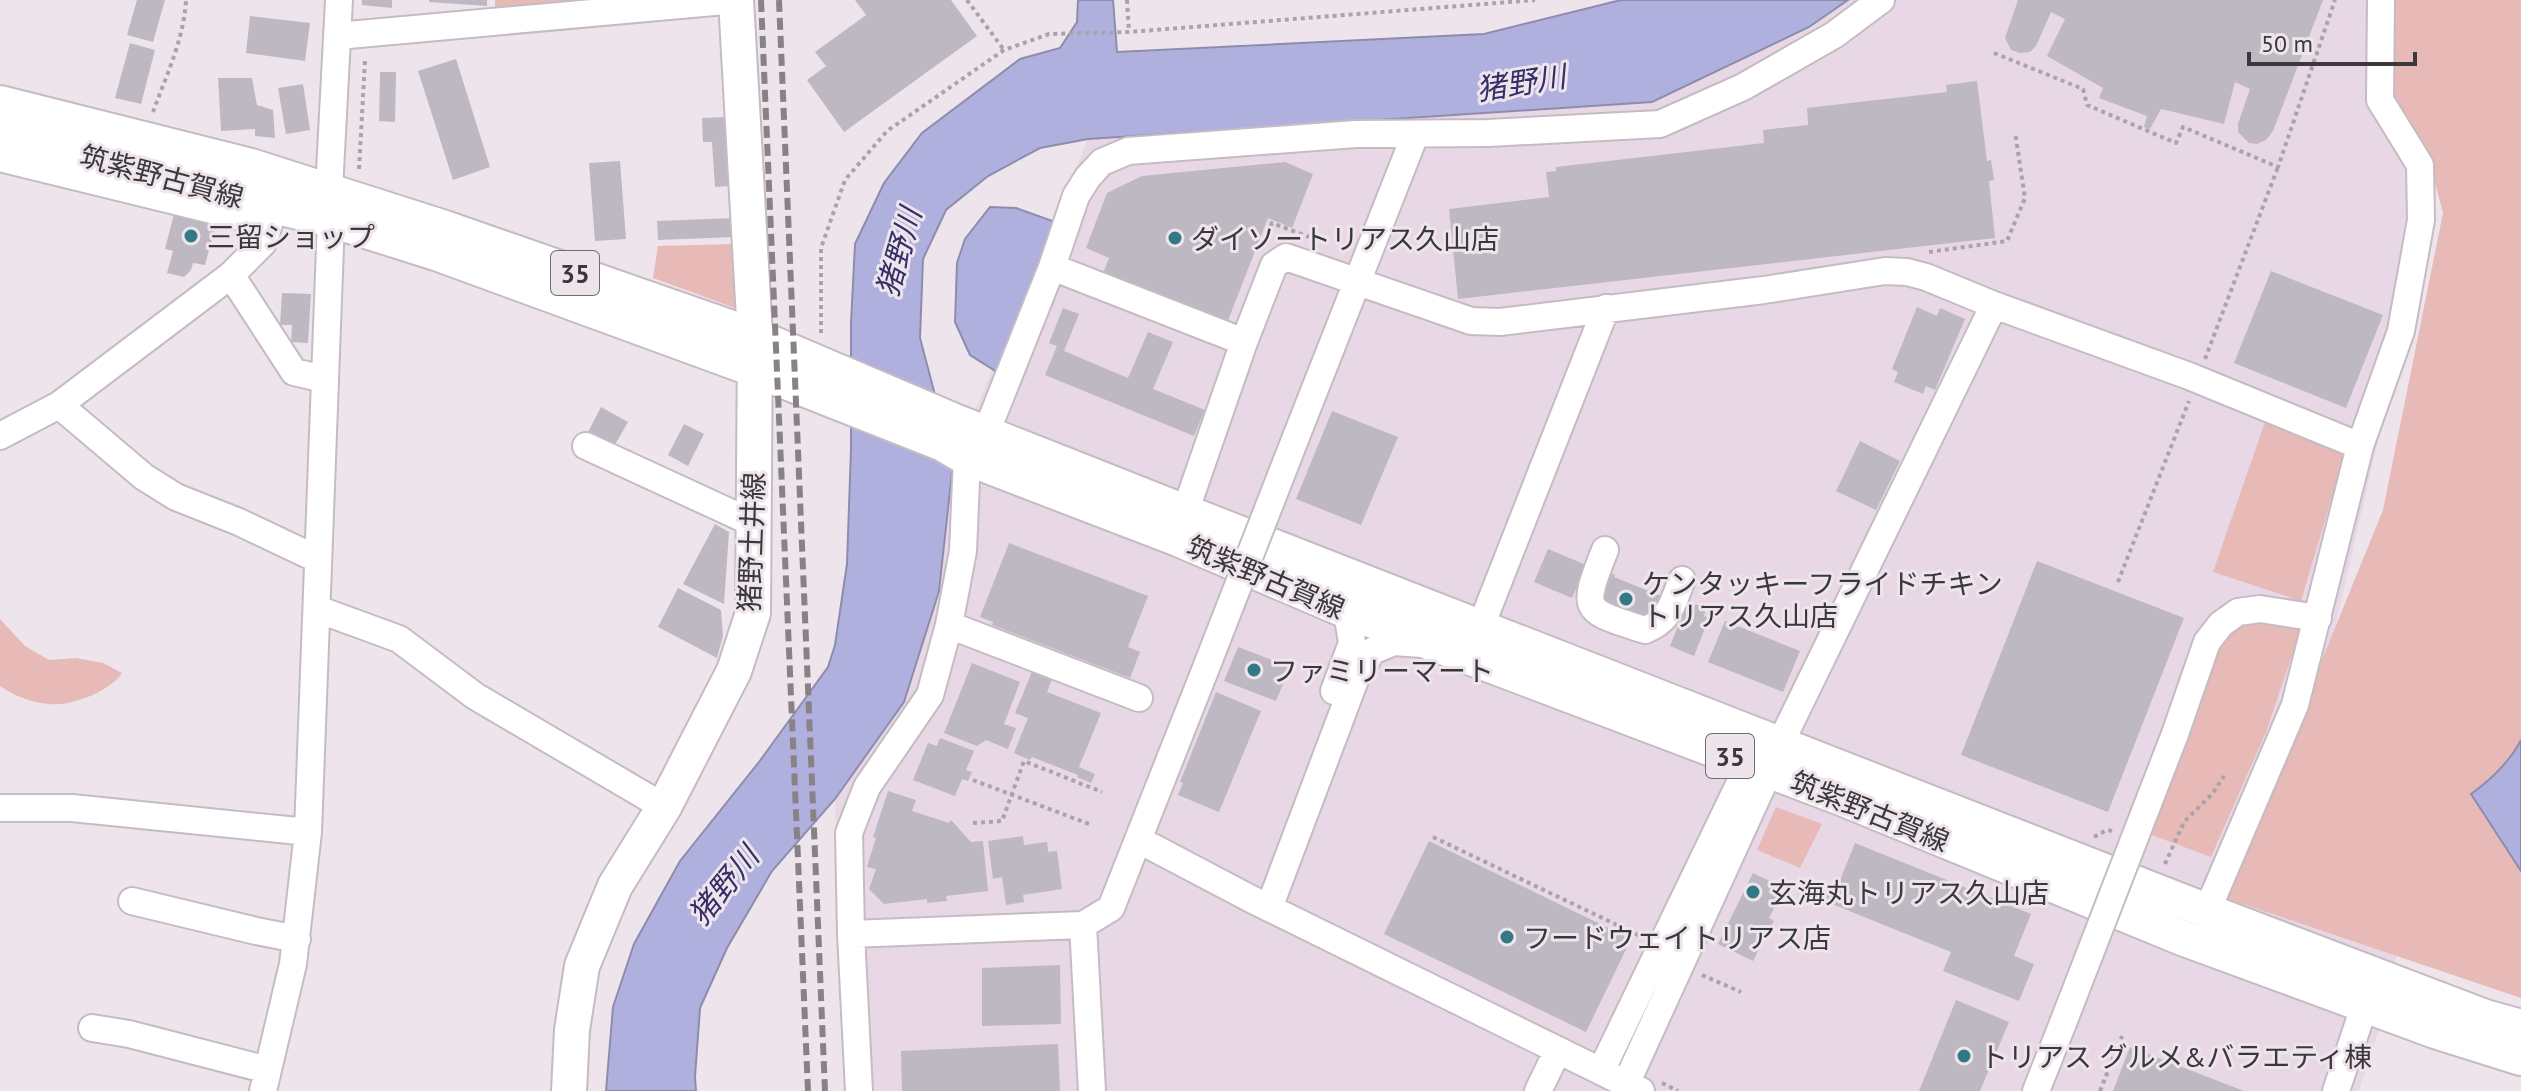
<svg xmlns="http://www.w3.org/2000/svg" width="2521" height="1091" font-family="'PT Sans','Noto Sans JP',sans-serif">
<style>
.built{fill:#e8d8e5}
.green{fill:#e7b9b7}
.water{fill:#b0b0de;stroke:#8d8cad;stroke-width:2}
.building{fill:#bdb8c1}
.lines{fill:none;stroke-linecap:round;stroke-linejoin:round}
.minor-casing{stroke:#c5bcc3;stroke-width:30}
.major-casing{stroke:#c5bcc3;stroke-width:38}
.path{stroke:#aaa3a9;stroke-width:4;stroke-dasharray:4 4;stroke-linecap:butt}
.minor{stroke:#fff;stroke-width:26}
.major{stroke:#fff;stroke-width:34}
.rail{stroke:#888287;stroke-width:6;stroke-dasharray:12 6;stroke-linecap:butt}
.minor-bridge-casing{stroke:#c5bcc3;stroke-width:30;stroke-linecap:butt}
.minor-bridge{stroke:#fff;stroke-width:26}
.poi-dot{fill:#327885;stroke:#eee5ec;stroke-width:3}
.labels{text-anchor:middle;dominant-baseline:central;stroke-width:6;stroke-linejoin:round;paint-order:stroke}
.shield{fill:#eee5ec;stroke:#716c70;stroke-width:2}
.shield-label{font-size:26px;font-weight:bold;fill:#3b383b}
.street-label{font-size:28px;fill:#3b383b;stroke:#eee5ec}
.poi-label{font-size:28px;fill:#3b383b;stroke:#eee5ec;text-anchor:start}
.water-label{font-size:30px;font-style:italic;fill:#342f67;stroke:#eee5ec}
</style>
<rect width="100%" height="100%" fill="#eee5ec"/>
<path class="built" d="M1848,0h543l-2,92 36,53 8,77 -53,211 -66,286 83,236 -17,71 -21,65h-1513l-11,-291 69,-98 35,-111 14,-128 135,-324 563,-37 158,-75z"/>
<path class="green" d="M495,0h85l-85,9z
M2391,0h130v998l-296,-100 158,-388 60,-297 -18,-68 -36,-53z
M734,244l6,39 -5,25 -82,-30 5,-32z
M2265,422l81,28 -45,151 -88,-29z
M0,619l25,27 24,14 27,-2 27,5 19,10c-11,18 -52,34 -74,31 -15,-1 -36,-9 -48,-18z
M2255,620l46,9 -35,103 -55,125 -62,-23 69,-187 19,-23z
M1776,807l46,17 -22,44 -43,-18z"/>
<path class="water" d="M1078,0h35l4,52 367,-18 137,-34h227l-39,27 -157,75 -564,37 -48,9 -52,28 -42,34 -23,49 -3,79 33,125 -14,128 -35,111 -69,97 -63,72 -45,77 -27,60 -5,69 1,14h-90l7,-84 21,-63 46,-83 79,-99 69,-95 7,-22 12,-81 4,-115v-126l4,-79 29,-61 38,-50 98,-74 40,-11 17,-26z
M990,207l26,1 42,15 -61,149 -27,-17 -15,-33 2,-59 8,-24z
M2521,740v131l-50,-77c21,-15 38,-31 50,-54z"/>
<path class="building" d="M137,0h28l-12,42 -26,-7z
M362,0h30v8l-30,-3z
M429,0h58v6l-58,-4z
M855,0h96l26,36 -133,96 -37,-52 19,-14 -11,-14 51,-37z
M2018,0h305l-50,131 -7,9 -9,4 -8,-1 -11,-11v-8l12,-35 -15,-7 -11,42 -63,-15 -11,20 -6,-2 3,-11 -48,-18 4,-10 -56,-32 18,-37 -14,-7 -15,34 -6,6 -10,1 -9,-3 -6,-12z
M250,16l60,7 -5,38 -59,-8z
M130,43l25,7 -14,54 -26,-6z
M456,59l34,108 -37,13 -35,-109z
M380,72h16l-1,50 -16,-1z
M218,78h34l5,27 16,5 2,28 -20,-2v-7l-34,2z
M1977,81l10,80 4,-1 3,20 -5,1 6,57 -537,61 -9,-90 100,-12 -3,-25 10,-1v-4l208,-24 -1,-13 45,-5 -1,-17 140,-16 -1,-7z
M303,84l7,46 -24,4 -8,-46z
M725,117l4,69 -14,1 -3,-45h-9l-1,-24z
M620,161l6,78 -31,2 -6,-78z
M1285,162l28,12 -21,54 -24,-10 -41,105 -125,-47 7,-18 -23,-10 21,-55 35,-17z
M176,206l42,11 -13,48 -12,-2 -2,7 -7,7 -17,-4 6,-22 -8,-2z
M733,218l1,19 -76,3 -1,-19z
M2271,271l112,44 -37,93 -112,-45z
M282,293l29,1 -3,49 -17,-1 1,-17h-12z
M1917,307l20,9 3,-8 25,11 -30,71 -9,-4 -3,8 -29,-12 4,-10 -6,-3z
M1063,308l16,6 -15,37 64,27 20,-46 25,10 -20,47 52,21 -11,26 -149,-61 12,-29 -8,-3z
M601,407l27,15 -16,28 -26,-14z
M1332,411l66,26 -37,88 -65,-26z
M684,424l20,10 -16,32 -20,-11z
M1860,441l40,20 -24,49 -40,-19z
M715,524l14,8 -5,72 -41,-20z
M1009,543l139,53 -20,51 12,5 -10,26 -138,-53 1,-3 -13,-5z
M1548,549l38,16 -14,33 -38,-16z
M2037,561l147,57 -76,194 -147,-57z
M1606,571l9,4 -1,2 47,19 -9,21 -7,5 -45,-18z
M678,588l43,22 2,26 -6,22 -59,-31z
M1687,604l11,1 7,7 -1,4 5,2 -15,38 -24,-10 8,-20 -2,-5 5,-15z
M1725,621l75,30 -17,41 -75,-30z
M1238,647l52,20 -14,34 -52,-20z
M972,663l48,19 -16,42 12,4 -8,21 -22,-9 -9,6 -33,-13z
M1032,672l20,7 -5,13 54,21 -22,54 16,7 -4,9 -14,-6 1,-2 -46,-18 -2,3 -16,-7 14,-35 -13,-5z
M1216,692l45,19 -42,101 -41,-17 5,-12 -3,-1z
M940,738l34,13 -8,19 6,2 -4,9 -6,-2 -7,17 -42,-16 15,-37 9,3z
M888,791l28,9 -4,11 37,12 2,-3 20,22 12,-1 5,50 -42,5 1,5 -20,2v-4l-43,5 -15,-15 7,-20 -9,-2 9,-29 -3,-1z
M1023,836l1,9 23,-3 1,10 9,-1 5,38 -39,6 1,7 -18,3 -4,-28 -9,2 -5,-38z
M1429,841l202,98 -45,93 -202,-98z
M1855,843l176,71 -17,42 20,8 -15,37 -76,-30 8,-19 -129,-52 5,-14 9,4z
M1753,873l31,15 -15,30 5,3 -21,40 -35,-17z
M1060,965l1,59 -79,2v-58z
M1956,1000l53,22 -29,69h-61z
M1058,1044l2,47h-158l-1,-40z
M2130,1047l114,44h-131z"/>
<g class="lines">
<defs>
<path id="minor" d="M337,36l399,-36
M0,158l269,66
M1052,267l192,75
M231,275l63,97 30,7
M59,405l85,72 32,20 63,25 78,37
M986,433l66,-166 24,-71 12,-19 14,-15 26,-11 228,-17 132,-1 172,-9 83,-37 91,-52 47,-35
M0,436l59,-31 172,-130 32,-32 6,-19v-19
M1296,437l119,-302
M586,446l167,77
M1185,512l59,-170 30,-77 12,-8 185,64 29,1 264,-32 121,-19 22,1 19,5 68,28 195,71 171,70
M1605,550c-25,63 -22,60 40,80 26,-10 27,-27 37,-50
M317,609l82,30 76,57 189,111
M949,625l190,73
M1481,626l125,-318
M1334,691l18,-48 -5,-32
M2175,734l32,-92 14,-18 17,-12 22,-3 58,9
M1780,744l214,-439
M0,808h72l236,24
M1139,840l114,60 388,191
M132,901l124,30 41,8
M1269,908l86,-228 17,-29 22,-9 28,2
M2207,911l88,-206 65,-259 41,-115 20,-111 -1,-55 -40,-65 1,-100
M1083,925l9,166
M851,934l232,-9 28,-17 93,-235
M92,1028l37,6 139,36
M1601,1071l148,-307
M1626,1084l143,-313
M263,1091l30,-127 15,-132 23,-612 -2,-30 10,-190
M859,1091l-8,-157 -2,-101 18,-46 63,-92 19,-70 14,-74 4,-93
M1538,1091l20,-41
M2036,1091l27,-68
M2336,1091l29,-87"/>
<path id="major" d="M0,103l251,63 194,62 310,108 197,84 233,92 1022,399 278,106 36,10
M0,131l269,74 62,15 105,33 317,116 190,75 24,14 211,81 169,72 494,187 341,140 253,93 86,27
M569,1091l3,-61 10,-64 33,-80 49,-79 70,-136 19,-58 2,-277 -19,-336"/>
</defs>
<use href="#minor" class="minor-casing"/>
<use href="#major" class="major-casing"/>
<path class="path" d="M967,0l37,50
M1127,0l2,32
M1994,53l89,36 4,16 89,38 7,-16 95,40 57,-167
M153,112c13,-36 31,-73 33,-112
M359,169l6,-108
M1265,241l7,-18 37,14
M1929,252l78,-11 18,-43 -10,-66
M821,333v-85l24,-68 42,-49 117,-81 45,-16 80,-2 406,-32
M2205,359l73,-192
M2118,582l71,-181
M973,780l116,44
M973,823l29,-2 22,-60 78,31
M1433,837l207,99
M2094,837l13,-7 6,1
M2165,864l19,-42 29,-29 11,-17
M1702,975l39,17
M1662,1083l16,8
M2100,1091l22,-55"/>
<use href="#minor" class="minor"/>
<use href="#major" class="major"/>
<path class="rail" d="M761,0l47,1091
M779,0l46,1091"/>
<defs>
<path id="minor-bridge" d="M1204,673l92,-236
M2063,1023l112,-289"/>
</defs>
<use href="#minor-bridge" class="minor-bridge-casing"/>
<use href="#minor-bridge" class="minor-bridge"/>
</g>
<g class="poi-dot">
<circle cx="191" cy="236" r="8"/>
<circle cx="1175" cy="238" r="8"/>
<circle cx="1626" cy="599" r="8"/>
<circle cx="1254" cy="670" r="8"/>
<circle cx="1753" cy="892" r="8"/>
<circle cx="1507" cy="937" r="8"/>
<circle cx="1964" cy="1056" r="8"/>
</g>
<g class="labels">
<g class="shield">
<rect x="551" y="251" width="48" height="44" rx="6"/>
<rect x="1706" y="734" width="48" height="44" rx="6"/>
</g>
<g class="shield-label">
<text x="575" y="273">35</text>
<text x="1730" y="756">35</text>
</g>
<g class="street-label">
<text transform="translate(162 176) rotate(15)">筑紫野古賀線</text>
<text transform="translate(751 542) rotate(-88)">猪野土井線</text>
<text transform="translate(1266 577) rotate(23)">筑紫野古賀線</text>
<text transform="translate(1870 811) rotate(22)">筑紫野古賀線</text>
</g>
<g class="poi-label">
<text x="207" y="236">三留ショップ</text>
<text x="1191" y="238">ダイソートリアス久山店</text>
<text x="1642" y="583">ケンタッキーフライドチキン<tspan x="1642" dy="32">トリアス久山店</tspan></text>
<text x="1270" y="670">ファミリーマート</text>
<text x="1769" y="892">玄海丸トリアス久山店</text>
<text x="1523" y="937">フードウェイトリアス店</text>
<text x="1980" y="1056">トリアス グルメ&amp;バラエティ棟</text>
</g>
<g class="water-label">
<text transform="translate(1521 82) rotate(-9)">猪野川</text>
<text transform="translate(898 252) rotate(-74)">猪野川</text>
<text transform="translate(723 885) rotate(-51)">猪野川</text>
</g>
</g>
<path d="M2249 52v12h166v-12" fill="none" stroke="#3b383b" stroke-width="4"/>
<text x="2261" y="52" font-size="24" fill="#3b383b" stroke="#eee5ec" stroke-width="6" paint-order="stroke">50 m</text>
</svg>
